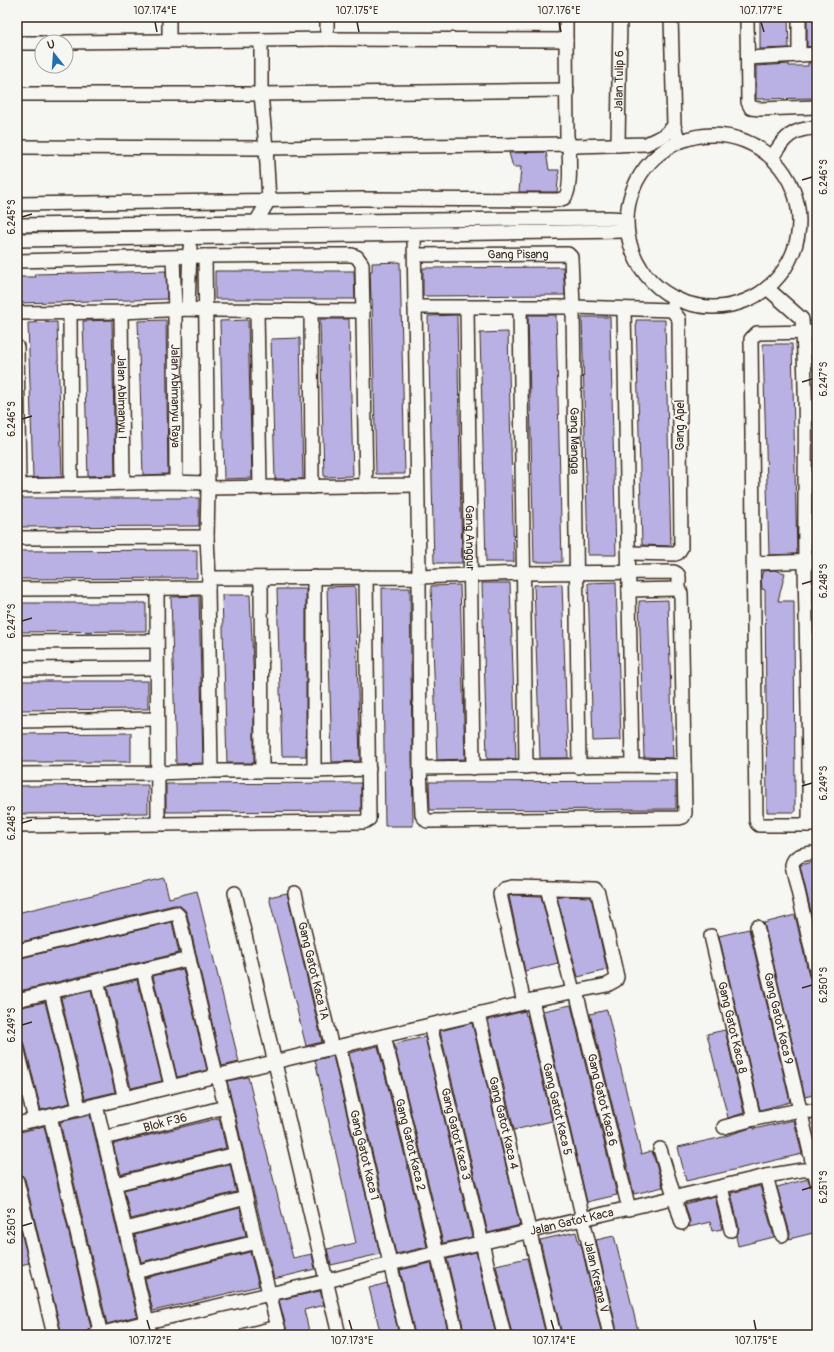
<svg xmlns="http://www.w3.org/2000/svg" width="834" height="1352" font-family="Pangolin,sans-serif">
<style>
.building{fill:#b9b1e3;stroke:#3b2a1e}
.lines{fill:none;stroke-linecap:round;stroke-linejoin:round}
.street-casing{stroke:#3b2a1e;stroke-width:16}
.street{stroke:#f6f6f2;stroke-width:13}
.ticks{fill:none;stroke:#3b2a1e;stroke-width:1.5}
.labels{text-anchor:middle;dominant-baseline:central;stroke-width:4;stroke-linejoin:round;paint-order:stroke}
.street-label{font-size:12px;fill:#3b2a1e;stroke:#f6f6f2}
.neatline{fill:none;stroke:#3b2a1e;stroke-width:1.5}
.ticks-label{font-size:10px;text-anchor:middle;fill:#3b2a1e}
</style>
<rect width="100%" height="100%" fill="#f6f6f2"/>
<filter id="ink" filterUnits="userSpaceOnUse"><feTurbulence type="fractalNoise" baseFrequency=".025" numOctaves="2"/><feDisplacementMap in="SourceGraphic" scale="8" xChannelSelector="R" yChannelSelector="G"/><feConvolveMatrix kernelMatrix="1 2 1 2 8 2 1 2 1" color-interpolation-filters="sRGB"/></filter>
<g filter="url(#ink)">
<path class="building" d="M760,17h28l1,31 -29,1z
M807,17h10v29l-10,1z
M817,62v36l-61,1v-33l33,-2v2h19v-3z
M546,152l3,18h10l-2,22h-38l2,-25h-8l-4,-14z
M400,262l5,212h-29l-4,-175h-1l-1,-28h2v-8z
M563,267l2,28 -142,1v-28z
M166,271l1,28 -149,4 -1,-26h19l-1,-3z
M215,271h139l1,28h-140z
M457,315l5,248h-28l-6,-247z
M528,315h28l6,247h-28z
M582,317h28l6,238h-28z
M320,319h29l4,157 -29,1z
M112,320l3,155 -27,1 -5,-155z
M166,320l2,154 -25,1 -5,-154z
M248,320l4,158 -28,1 -4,-158z
M636,320h29l6,226 -29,-1z
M57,322l5,155 -29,1 -5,-155z
M508,332l6,230h-28l-6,-229z
M300,338l3,141h-28l-4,-140z
M763,344h29l5,210 -28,1z
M17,498h182v28l-182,1z
M197,550v28l-180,1v-28z
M774,570l11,3 -7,28h16l1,211h-28l-2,-222 -3,-1 -1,-11 2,-7z
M616,582l5,158 -28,1 -5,-158z
M482,583h28l6,176h-29z
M562,584l6,174h-28l-6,-173z
M460,585l5,174 -28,1 -6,-174z
M355,586l5,175 -28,1 -5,-175z
M382,588h28l3,238h-28z
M277,589h29v167h-24z
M222,595h28l4,91v77h-27z
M199,596l4,167 -27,1 -5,-167z
M668,600l5,158 -29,-1 -5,-156z
M17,603h129v28l-129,1z
M17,681h131v28l-131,1z
M131,733v29h-114v-28z
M676,781v28l-246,1 -1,-28z
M361,783v28l-195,1v-28z
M148,785v28l-131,1v-28z
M817,861v77l-17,-73z
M164,878l5,20 28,-7 42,171 -17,4 -35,-152 -2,-4 -6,-5h-5l-157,38v-30z
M287,893l35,149 -16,4 -37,-149z
M513,895l28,1 17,67 -33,8 -16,-75z
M561,896l30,1 16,73 -29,7 -21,-80z
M795,915l14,61 2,4 6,2v112l-12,3 -41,-174z
M172,922l7,31 -160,38 -2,-7v-25z
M749,929l41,173 -30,8 -41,-174z
M183,969l24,101 -30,7 -24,-101z
M137,980l25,101 -31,7 -24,-101z
M91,991l24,101 -30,7 -24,-101z
M45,1002l25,101 -29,7 -16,-65 -3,-4 -3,-2 -2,-7v-24z
M571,1005l46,190 -30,7 -44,-191z
M607,1010l34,144 11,-3 11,36 -29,7 -44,-180z
M525,1011l1,5 1,-1 25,106 -38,9 -26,-110z
M472,1023l48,202 -32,8 -48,-202z
M725,1030l19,83 -16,5 -21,-84z
M425,1037l47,200 -29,6 -49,-199z
M378,1046l49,201 -31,7 -47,-201z
M333,1056l47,198 -49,11 -4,-16 29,-6 -41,-183z
M248,1077l45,181 19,-4 3,15 -41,10 -47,-198z
M90,1115l47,201 -30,8 -47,-202z
M219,1118l7,30 -105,26 -8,-30z
M794,1120l8,34 -116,27 -8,-34 41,-9 35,-11v2z
M44,1126l47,202 -4,4v3h-25l-37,-156 -3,-4 -5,-2v-40z
M230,1164l6,28 -105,27 -7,-29z
M808,1179l3,8 6,3v42l-28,7 1,-6 -13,-46z
M760,1186l14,51 -36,9 -2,-10 2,-3 1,-5 -8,-35z
M715,1196l7,33 -10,2 -2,-9 -21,5 1,-6 -5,-17z
M240,1208l6,28 -105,26 -6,-27z
M17,1215l12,48 -12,3z
M576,1232l3,12h2l21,91h-40l-22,-95z
M614,1236l15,58 10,41h-21l-22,-95z
M250,1252l9,34 -106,25 -8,-33z
M476,1252l20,83h-31l-18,-76z
M527,1258l19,77h-34l-16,-70z
M431,1263l18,72h-34l-15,-65z
M387,1283l12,52h-18l-12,-47z
M320,1291l4,14 -20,5 6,25h-22l-9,-35z"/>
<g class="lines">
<defs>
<g id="street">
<path d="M169,17v24"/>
<path d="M671,17l3,109 3,9"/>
<path d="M747,17l1,85 3,6 9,1 57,-2"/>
<path d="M799,17v37"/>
<path d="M327,39v-22"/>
<path d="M566,40l1,97 2,7 5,2 72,-2 19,-9 9,-9"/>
<path d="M66,42l195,-2"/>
<path d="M17,43h25"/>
<path d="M748,58l69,-4"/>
<path d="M17,94h244l306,-4"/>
<circle cx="713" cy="221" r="86"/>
<path id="s1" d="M618,145l2,-128"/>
<path d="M17,147l249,1 303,-4c0,10 3,48 -5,54 -1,1 -4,1 -6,2l-196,-1 -345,5"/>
<path d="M772,158c11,-20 21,-30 45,-30"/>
<path d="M256,222l13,-22 -3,-52 -5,-54v-54l66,-1 239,1v-23"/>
<path d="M17,225l592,-7 17,1"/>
<path d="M17,240l609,-9"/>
<path id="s2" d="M415,255l153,-1 3,3 2,50 6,460"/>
<path d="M205,256l3,232 -1,49 2,41 -1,10 3,183h103l55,-2"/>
<path id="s3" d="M173,258l2,52 1,172"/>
<path d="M17,261l188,-5 124,-1h23l5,2 5,7 4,222"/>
<path d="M767,288l35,31c6,81 2,162 3,242 1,88 5,176 4,264"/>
<path d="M415,307h158l99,3"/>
<path id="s4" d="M467,307l6,461"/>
<path d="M520,307l6,460"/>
<path d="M188,309l2,-61"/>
<path d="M624,309l8,456"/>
<path d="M257,310l3,178"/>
<path d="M311,310l1,177"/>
<path d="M70,312l1,173"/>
<path id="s5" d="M121,312l2,171"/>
<path d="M17,313l104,-1 67,-3 17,1 158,1"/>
<path d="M817,332l-60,1 -6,6 5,481 1,3 2,2h58"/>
<path d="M17,347l2,139"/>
<path d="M17,486l152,-4 38,1"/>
<path d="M208,488l209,-3"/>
<path d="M17,538l190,-1"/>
<path d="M629,553l46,1 3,-1 3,-5 -2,-229 -7,-9 2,-12"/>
<path d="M754,563l63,-2"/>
<path d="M314,577v194"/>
<path d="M209,578l210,-1 105,-4 150,-1c8,3 4,8 5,15 0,2 2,5 2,7l4,219 -2,4 -4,1 -248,3h-4l-5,-6 -2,-47 -1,-185v-11l-5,-337"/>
<path d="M261,578l1,193"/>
<path d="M17,589l191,-1"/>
<path d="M629,590l50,-1"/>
<path d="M17,642l140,-1"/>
<path d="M17,669l140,-1"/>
<path d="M17,721l140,-2"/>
<path d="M420,768l212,-3 52,1"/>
<path d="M17,774l140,-1 54,-2"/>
<path d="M158,824l206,-2 5,-3 -3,-242"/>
<path d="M17,826l141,-2 -1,-236"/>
<path d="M817,853c-9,0 -23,1 -25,12l25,109"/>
<path d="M547,888l26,103"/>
<path d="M235,893l104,442"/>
<path id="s6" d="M295,893l37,155"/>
<path id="s7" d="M757,927l60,255"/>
<path id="s8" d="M711,936l43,183"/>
<path d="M17,951l159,-38 3,3 36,154"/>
<path d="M143,970l27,111"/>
<path d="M97,981l26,110"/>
<path id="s9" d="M576,991l53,218"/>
<path d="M51,992l27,111"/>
<path d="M17,1000l172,-41"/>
<path id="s10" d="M532,1000l78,335"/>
<path id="s11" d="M478,1014l76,321"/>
<path id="s12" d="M430,1025l74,310"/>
<path id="s13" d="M384,1036l73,299"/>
<path d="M17,1047l18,73"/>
<path id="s14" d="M339,1047l68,288"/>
<path d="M218,1076l38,166 24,93"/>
<path d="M96,1105l54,230"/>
<path d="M50,1116l51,219"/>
<path d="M17,1124l315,-76 192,-45 8,-3 75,-15 9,-5 1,-3 -19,-84 -3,-4 -83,-2 -8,2 -4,5 24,109"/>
<path d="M724,1127l30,-8 46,-9 17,2"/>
<path id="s15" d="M104,1138l121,-31"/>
<path d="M660,1149l22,74"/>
<path d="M766,1176l16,59"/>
<path d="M17,1181l37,154"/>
<path d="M115,1184l121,-30"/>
<path d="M721,1187l10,43"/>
<path d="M126,1229l120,-31"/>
<path d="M135,1272l121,-30"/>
<path id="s16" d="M95,1335l52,-13 180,-41 63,-17 376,-88 36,-6h15"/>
<path d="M246,1335l32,-8"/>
</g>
</defs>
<use href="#street" class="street-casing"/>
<use href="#street" class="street"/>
</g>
</g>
<path class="ticks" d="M155,22l2,10M357,22l2,10M559,22l2,10M761,22l3,10M802,180l10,-3M22,217l10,-3M802,382l10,-3M22,419l10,-3M802,584l10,-3M22,621l10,-3M802,786l10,-3M22,823l10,-3M802,988l10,-3M22,1025l10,-3M802,1190l10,-3M22,1226l10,-3M147,1320l3,10M349,1320l3,10M551,1320l3,10M754,1320l2,10"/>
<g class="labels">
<g class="street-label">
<text stroke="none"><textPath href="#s1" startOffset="64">Jalan Tulip 6</textPath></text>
<text stroke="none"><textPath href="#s2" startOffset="103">Gang Pisang</textPath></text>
<text stroke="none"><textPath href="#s3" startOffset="138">Jalan Abimanyu Raya</textPath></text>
<text stroke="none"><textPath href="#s5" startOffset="85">Jalan Abimanyu I</textPath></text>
<text transform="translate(680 425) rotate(-90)">Gang Apel</text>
<text stroke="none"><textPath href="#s2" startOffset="341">Gang Mangga</textPath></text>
<text stroke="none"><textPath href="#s4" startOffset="231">Gang Anggur</textPath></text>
<text stroke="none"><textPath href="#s6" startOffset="80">Gang Gatot Kaca 1A</textPath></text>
<text stroke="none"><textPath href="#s7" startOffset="94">Gang Gatot Kaca 9</textPath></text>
<text stroke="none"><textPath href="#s8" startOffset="94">Gang Gatot Kaca 8</textPath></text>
<text stroke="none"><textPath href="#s9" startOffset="112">Gang Gatot Kaca 6</textPath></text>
<text stroke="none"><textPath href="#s10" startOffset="112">Gang Gatot Kaca 5</textPath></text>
<text stroke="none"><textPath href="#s15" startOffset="63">Blok F36</textPath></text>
<text stroke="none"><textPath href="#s11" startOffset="112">Gang Gatot Kaca 4</textPath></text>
<text stroke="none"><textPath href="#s12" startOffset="112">Gang Gatot Kaca 3</textPath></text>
<text stroke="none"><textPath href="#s13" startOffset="112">Gang Gatot Kaca 2</textPath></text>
<text stroke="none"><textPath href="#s14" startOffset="111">Gang Gatot Kaca 1</textPath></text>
<text stroke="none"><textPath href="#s16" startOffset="490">Jalan Gatot Kaca</textPath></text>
<text stroke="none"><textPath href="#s10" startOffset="284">Jalan Kresna V</textPath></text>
</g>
</g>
<rect width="834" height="1352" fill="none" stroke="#f6f6f2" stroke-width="44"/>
<g transform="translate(54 54) rotate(343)"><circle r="19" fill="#f6f6f2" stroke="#aba49d"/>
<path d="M0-3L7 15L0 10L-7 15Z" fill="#1f6fb2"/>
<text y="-6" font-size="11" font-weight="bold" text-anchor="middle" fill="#3b2a1e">U</text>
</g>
<rect x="22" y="22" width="790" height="1308" class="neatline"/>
<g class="ticks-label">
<text x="155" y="14">107.174°E</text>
<text x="357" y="14">107.175°E</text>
<text x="559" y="14">107.176°E</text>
<text x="761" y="14">107.177°E</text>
<text transform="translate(823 177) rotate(-90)" y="4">6.246°S</text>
<text transform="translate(11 217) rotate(-90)" y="4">6.245°S</text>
<text transform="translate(823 379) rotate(-90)" y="4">6.247°S</text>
<text transform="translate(11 419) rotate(-90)" y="4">6.246°S</text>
<text transform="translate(823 581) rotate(-90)" y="4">6.248°S</text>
<text transform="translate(11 621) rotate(-90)" y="4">6.247°S</text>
<text transform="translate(823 783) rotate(-90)" y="4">6.249°S</text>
<text transform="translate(11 823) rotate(-90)" y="4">6.248°S</text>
<text transform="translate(823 985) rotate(-90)" y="4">6.250°S</text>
<text transform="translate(11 1025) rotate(-90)" y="4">6.249°S</text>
<text transform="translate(823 1187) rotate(-90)" y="4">6.251°S</text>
<text transform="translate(11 1226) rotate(-90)" y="4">6.250°S</text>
<text x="150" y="1344">107.172°E</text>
<text x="352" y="1344">107.173°E</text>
<text x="554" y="1344">107.174°E</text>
<text x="756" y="1344">107.175°E</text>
</g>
</svg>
